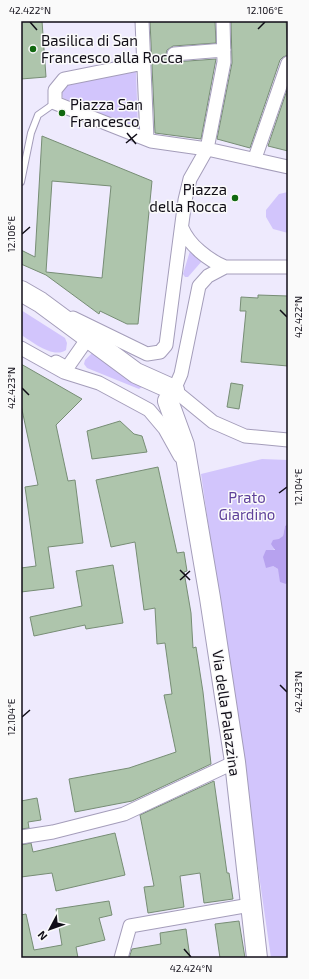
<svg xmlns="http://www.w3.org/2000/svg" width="309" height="979" font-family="'Exo 2',sans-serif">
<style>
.green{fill:#d2c5fc}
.water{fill:#b7a2ef}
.building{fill:#aec5ac;stroke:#778d75;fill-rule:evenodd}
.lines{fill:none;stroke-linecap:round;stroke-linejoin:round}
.service-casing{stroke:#a49dba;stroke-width:8}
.minor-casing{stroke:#a49dba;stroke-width:15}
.primary-casing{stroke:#a49dba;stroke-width:22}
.service{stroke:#fff;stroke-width:6}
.minor{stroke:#fff;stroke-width:13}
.primary{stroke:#fff;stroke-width:20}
.ticks{fill:none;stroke:#100d17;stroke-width:1.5}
.poi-dot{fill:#10680f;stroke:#fafafa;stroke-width:1.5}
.labels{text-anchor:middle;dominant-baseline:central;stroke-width:3;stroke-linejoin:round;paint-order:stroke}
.poi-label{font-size:15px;fill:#100d17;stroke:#fafafa;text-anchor:start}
.park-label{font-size:15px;fill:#5f419a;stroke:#fafafa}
.street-label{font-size:15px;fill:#100d17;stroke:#fafafa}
.neatline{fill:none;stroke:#100d17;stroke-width:1.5}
.ticks-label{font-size:10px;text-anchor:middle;fill:#100d17}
</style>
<rect width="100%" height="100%" fill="#eeeafd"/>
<path class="green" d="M136,71l2,58 -75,-31c-2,-7 -1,-9 5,-13z
M288,192v41l-15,-4 -7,-12v-7l13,-16z
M190,251l4,1 8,9 -14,16h-3l-2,-3z
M21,310l44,28 2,5 -1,7c-13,9 -33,-8 -45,-15z
M92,353l15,7 34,24 1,3 -3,2 -52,-21 -3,-4 1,-4z
M262,459l26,1v63l-3,3 -2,10 -9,10 -1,20 5,3 8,15 2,-2v376h-17l-70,-484z"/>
<path class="water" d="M288,523v59l-2,2 -6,-2 -2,-13 -5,-3 -7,2 -3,-11 3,-7h9l-4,-6 2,-4 6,-1 4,-3 2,-10z"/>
<path class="building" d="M21,21h21l4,56 -25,2z
M150,21h65l1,22 -43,3 -6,4 -1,4 2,5 6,3 42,-3 -15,80 -46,-6z
M231,21h55l2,34 -5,2 -3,3 -30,88 -33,-9 15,-76z
M288,87v64l-20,-5z
M42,136l110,45 -14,143h-11l-27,-13 -1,3 -53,-39 -25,-11v-14l14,7zM52,181l59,5 -9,92 -56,-6z
M258,295l30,1v70l-47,-4 5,-51h-6l1,-14 17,1z
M21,364l61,35 -26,26 12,56 7,-1 8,63 -35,4 6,41 -33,4v-24l15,-2 -11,-79 13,-2 -17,-80z
M231,383l12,2 -4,24 -12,-2z
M120,421l14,13 8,2 5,16 -55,7 -5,-28z
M158,467l19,86 7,-1 3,19 -3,1 7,41 2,35 3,-1 7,45 8,72 -79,37 -57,11 -6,-33 60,-11 47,-16 -12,-57 8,-1 -7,-51 -8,1 -2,-36 -11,2 -9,-68 -24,5 -15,-67z
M113,565l10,58 -37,6 -1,-4 -51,11 -4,-19 52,-11 -6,-35z
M214,781l13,92h2l4,26 -29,4 -4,-30 -20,3 4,31 -36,6 -4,-26 10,-1 -14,-71z
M37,798l4,22 -13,2 1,6 -8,1v-28z
M115,833l10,42 -69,16 -4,-18 -31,4v-32l10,-2 2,9z
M109,901l3,14 -13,3 6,22 -29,7 2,11h-57v-43l5,-1 8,36 28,-5 -6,-36z
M239,921l6,37h-25l-5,-34z
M186,929l4,29h-61l3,-9 29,-5 -1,-11z"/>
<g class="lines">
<defs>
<path id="service" d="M21,182l10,-49 7,-18 17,-12"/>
<path id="minor" d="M142,21l5,118
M174,54l50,-4
M144,63l-80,16 -9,11v13l96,38 56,8 81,18
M255,158l33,-95
M182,228c7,17 26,32 43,39
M288,267h-63l-17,9 -9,10 -18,88 -7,16 39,32 32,14 43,4
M73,318l74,36 13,-2 6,-7 19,-145 5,-21 17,-30 17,-87 -1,-41
M21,348l43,24 35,11 50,27 16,19 15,27
M56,362l11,6 21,-30
M21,837l32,-5 71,-18 111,-52
M121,958l9,-32 120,-21"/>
<path id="primary" d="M21,291l19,11 96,71 38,17 -6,11 16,44 26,153 25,164 22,196"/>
</defs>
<use href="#service" class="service-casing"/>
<use href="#minor" class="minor-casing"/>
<use href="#primary" class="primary-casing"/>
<use href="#service" class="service"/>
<use href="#minor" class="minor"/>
<use href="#primary" class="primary"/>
</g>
<path class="ticks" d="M30,22l7,8M258,29l7,-7M127,133l9,11M126,143l11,-9M22,234l8,-7M280,310l7,7M22,388l7,7M279,493l8,-6M180,570l10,10M180,580l10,-9M280,685l7,7M22,717l8,-7M184,949l7,8"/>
<g class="poi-dot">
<circle cx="33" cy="49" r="4"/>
<circle cx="62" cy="113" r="4"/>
<circle cx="235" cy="198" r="4"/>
</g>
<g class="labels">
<g class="poi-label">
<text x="41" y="40">Basilica di San<tspan x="41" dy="17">Francesco alla Rocca</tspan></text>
<text x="70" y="104">Piazza San<tspan x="70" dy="17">Francesco</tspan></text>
<text x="227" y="189" text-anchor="end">Piazza<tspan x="227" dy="17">della Rocca</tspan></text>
</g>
<g class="park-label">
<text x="247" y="497">Prato<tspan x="247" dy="17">Giardino</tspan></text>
</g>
<g class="street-label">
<text transform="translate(227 713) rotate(82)">Via della Palazzina</text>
</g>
</g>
<rect width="309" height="979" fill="none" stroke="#fafafa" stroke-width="44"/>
<g transform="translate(50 929) rotate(229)" stroke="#fafafa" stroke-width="3" paint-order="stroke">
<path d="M0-3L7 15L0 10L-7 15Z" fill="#100d17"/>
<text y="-6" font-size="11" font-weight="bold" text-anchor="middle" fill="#100d17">N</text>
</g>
<rect x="22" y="22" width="265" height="935" class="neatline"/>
<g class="ticks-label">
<text x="30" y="14">42.422°N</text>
<text x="265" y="14">12.106°E</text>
<text transform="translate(11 234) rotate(-90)" y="4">12.106°E</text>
<text transform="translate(298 317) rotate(-90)" y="4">42.422°N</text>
<text transform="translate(11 388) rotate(-90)" y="4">42.423°N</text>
<text transform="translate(298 487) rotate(-90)" y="4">12.104°E</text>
<text transform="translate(298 692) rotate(-90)" y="4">42.423°N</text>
<text transform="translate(11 717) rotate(-90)" y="4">12.104°E</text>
<text x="191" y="972">42.424°N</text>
</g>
</svg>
